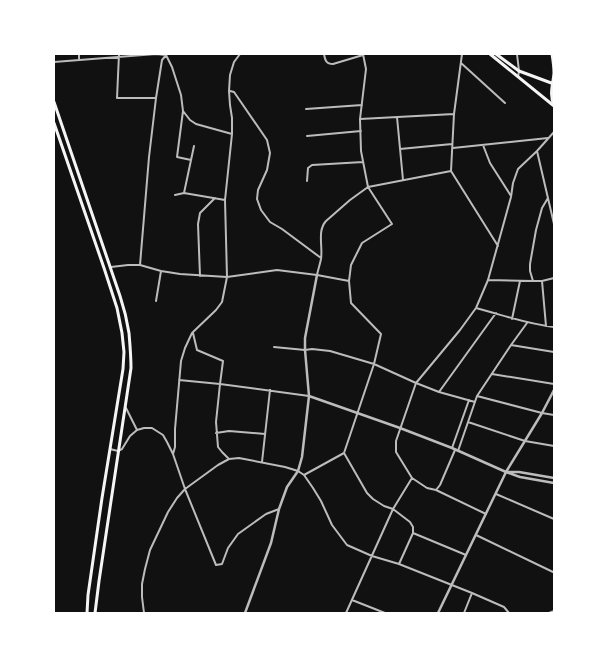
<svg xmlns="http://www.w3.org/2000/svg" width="608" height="667" font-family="'Fira Sans',sans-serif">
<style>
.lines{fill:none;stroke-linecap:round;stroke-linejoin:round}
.minor{stroke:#bcbcbc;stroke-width:2}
.tertiary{stroke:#bcbcbc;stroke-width:2.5}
.primary{stroke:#f5f5f5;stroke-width:3}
</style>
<rect width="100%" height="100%" fill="#111"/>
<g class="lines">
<path class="minor" d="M79,54v6
M119,54l-2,44h39
M324,54c1,6 2,10 9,10l30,-9
M462,54l-8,60 -3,57 47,75
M517,54l2,17 -1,6
M166,55l6,12 9,28 2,16 7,9 6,4 36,10
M54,62l102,-8 10,1
M461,63l44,40
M230,91l4,1 33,48 3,13 -3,17 -9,20 -1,9 4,11 9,12 12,7 39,29
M306,109l56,-4
M183,111l-6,46 14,3
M397,117l6,63
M360,119l94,-5
M307,136l54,-5
M483,145l7,18 21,33
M453,148l95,-10
M400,149l52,-5
M537,151l17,73
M307,181l1,-13 4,-3 51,-3
M184,193l10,-47
M175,195l9,-2 41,7
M140,265l9,-108 7,-59 6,-38 5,-6
M111,267l17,-2h12l21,6 19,3 47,3 50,-7 40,5 32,6
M317,275c1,-5 3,-11 4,-16 2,-13 -4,-28 5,-38l24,-21 18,-13 83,-16
M200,276l-2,-52 2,-11 15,-15
M488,280l45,1h9l12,-3
M533,281l-3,-10v-7l6,-34 6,-22 6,-10
M542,281l4,45
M156,301l5,-30
M476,308c27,7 50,16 78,19
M512,319l8,-38
M193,333l4,17 26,11 -3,23 -4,38 2,25 4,5 7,7
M511,345l43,7
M274,347l31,3 7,-1 18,2 44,13 42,19 44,-53 16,-22 12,-28 23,-83 2,-14 5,-14 19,-18 17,-19
M492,374l62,10
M179,380l41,4 89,12
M439,392l57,-79
M477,396l65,17 12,2
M126,408l11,22
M468,422l57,19 29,5
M216,433l13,-2 36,3
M452,448l17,-48
M110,449l8,2 4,-2 8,-13 7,-6 7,-2h8l11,7 4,7 6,12 12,35 31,76 6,-1 6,-16 10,-14 28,-20 13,-5
M458,451l19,-55 34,-51 16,-22
M344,453l23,40 6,6 11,7 9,3 17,13 3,5v6l53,22
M173,454l2,-7v-18l6,-68 4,-13 7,-15 24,-23 6,-8 5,-25 -2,-77 7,-66v-16l-2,-13 -1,-14 1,-16 4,-13 6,-8
M262,462l8,-72
M304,475l40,-22 30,-89 7,-30 -30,-31 -2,-22 2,-16 11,-22 30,-19 -24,-37 -7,-36 -1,-32 6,-50 -3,-15
M412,478l15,10 9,2 50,24
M436,490l4,-5 15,-35
M496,494l58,25
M476,535l77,37
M399,564l14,-31
M352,600l33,13
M144,613l-2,-16v-13l3,-15 5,-19 18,-38 9,-14 8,-9 33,-24 11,-6 10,-1 46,9 13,4 6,4 9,13 8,13 11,24 15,20 25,11 27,8 73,29 32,14 5,6
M346,613l47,-104 19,-31 -16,-26v-11l20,-58 23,9 36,10
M464,613l8,-20
M549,613l5,-2"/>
<path class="tertiary" d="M309,396l91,32 52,20 54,24 14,5 34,6
M509,472h10l35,6
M245,613l26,-70 8,-34 8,-22 11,-16 4,-14 7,-61 -4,-46v-12l12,-63
M438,613l68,-141 36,-59 12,-23"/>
<path class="primary" d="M490,54l64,52
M496,54l23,17 35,13
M552,54c1,6 2,13 2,19 -1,12 -5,21 0,32
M54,102l66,194c4,12 7,24 9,37 1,12 2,23 2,35l-32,213 -4,32
M54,123l50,145 13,40 5,25 2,19 -1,17 -21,129 -14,97 -1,18"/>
</g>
<rect width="608" height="667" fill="none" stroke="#ffffff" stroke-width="110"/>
</svg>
